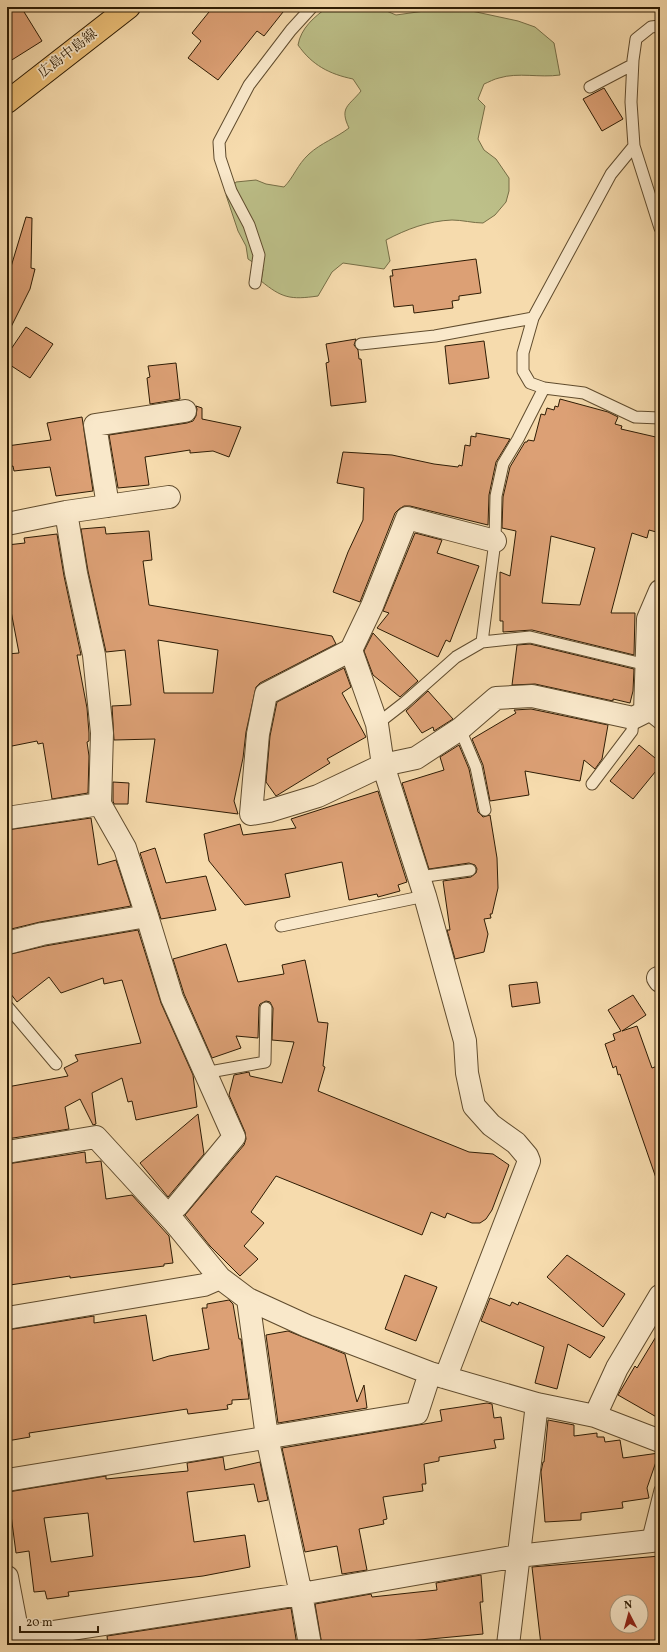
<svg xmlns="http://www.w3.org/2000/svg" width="667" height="1652" font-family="Vollkorn,'Noto Serif JP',serif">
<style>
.green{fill:#bdc089;stroke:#766e46}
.building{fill:#dca075;stroke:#2e1c04;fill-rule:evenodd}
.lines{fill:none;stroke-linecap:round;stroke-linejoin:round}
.lane-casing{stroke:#604c2e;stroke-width:13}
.street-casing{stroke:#604c2e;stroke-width:24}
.primary-casing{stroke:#2e1c04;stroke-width:24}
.lane{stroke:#f9e8ca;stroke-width:11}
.street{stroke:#f9e8ca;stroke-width:22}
.primary{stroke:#ebbe76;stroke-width:22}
.labels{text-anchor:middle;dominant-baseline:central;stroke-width:3.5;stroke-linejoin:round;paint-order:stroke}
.street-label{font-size:14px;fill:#2e1c04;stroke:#f9e8ca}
</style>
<rect width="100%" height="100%" fill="#f6dbad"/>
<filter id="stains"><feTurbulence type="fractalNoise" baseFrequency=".005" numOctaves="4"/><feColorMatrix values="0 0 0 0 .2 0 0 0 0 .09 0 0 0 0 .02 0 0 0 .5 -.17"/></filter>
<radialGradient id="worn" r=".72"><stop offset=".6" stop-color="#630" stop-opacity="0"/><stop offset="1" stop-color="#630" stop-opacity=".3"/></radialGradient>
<path class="green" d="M328,7h49l19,8 57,-8 65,14 17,6 19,16 6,32c-20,3 -42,-3 -61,3 -5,1 -10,4 -15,6l-6,15 7,7 -7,33 6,11 12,9 13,19v13l-3,11 -11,13 -12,8c-10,0 -21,-3 -31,-3 -24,1 -45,9 -66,20l4,21 -6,8 -41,-6 -11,9 -14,24c-28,4 -36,2 -57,-15l2,-12 -15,-10 -2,-13 -8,-15 -12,-36 10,-13 20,-2 10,4 18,3c10,-10 13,-22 25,-33 12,-11 27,-16 40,-26 -10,-21 0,-22 12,-37l-8,-12c-24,-5 -41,-14 -55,-34 3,-17 16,-28 30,-38z"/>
<path class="building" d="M7,7h14l21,34 -35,22z
M213,7h74l-23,29 -7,-5 -39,49 -30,-22 13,-17 -9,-8z
M604,88l19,31 -21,12 -19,-32z
M26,217l6,1 -1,50 4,1 -5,20 -23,46v-55z
M476,259l5,34 -22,3v4l-7,1 1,7 -39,5 -1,-8 -19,2 -4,-31h3l-1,-6z
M26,327l27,17 -23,34 -23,-15v-8z
M356,339l-2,6 4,5 1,9h2l5,43 -35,4 -5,-43 3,-1 -3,-18z
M484,341l5,37 -40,6 -4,-38z
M176,363l4,36 -30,5 -3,-26 3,-1 -2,-11z
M560,399l48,13 10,5 -3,7 7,2 -1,3 39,9v95l-11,-3 -2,8 -15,-5 -21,80h24l-1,42 -102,-25 -29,2v-11h-3v-49l10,4 6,-45 -14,-3 1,-31 7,-30 15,-25h2l1,-2 6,1 7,-27 4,1 2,-7 7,2 1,-4 3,1zM551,536l44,12 -15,57 -38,-2z
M196,406l6,2v11l39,8 -12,30 -16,-6 -23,2v-3l-45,7 4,28 -31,3 -9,-53 78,-12 6,-2 3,-5 1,-7z
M82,417l11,74 -37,5 -6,-29 -36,4 -1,-5 -6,1v-21l44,-6 -4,-17z
M476,433l34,6 -14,23 -7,33 -1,30 -78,-19h-6l-5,3 -4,4 -35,89 -27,-10 15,-40 15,-32 1,-32 -27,-5 6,-31 49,3 42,9 24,3 1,-2 3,1 3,-21 5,1 1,-10 5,1z
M105,527l1,7 43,-3 3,29 -9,1 6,44 183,31 4,8 -76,39 -4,4 -10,45 -3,26 -9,43 4,13 -92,-12 9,-63 -41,1 -2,-34 19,-1 -6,-55 -19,2 -18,-81 -7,-42zM158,640l60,10 -5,43h-49z
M415,533l27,7 -5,13 42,13 -29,76 -4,-2 -8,17 -61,-29 12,-15 -6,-2z
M57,534l7,42 17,79h-4l10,53 2,25v8l-2,1 2,14 -1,37 -36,6 -9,-56 -5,1 -1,-3 -30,6v-93l12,-1 -12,-63v-45l18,-2 -1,-5z
M373,633l45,48 -18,16 -27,-22 -9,-24z
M530,644l104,25 -1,22 -3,12 -17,-4v2l-78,-17 -23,1 5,-40z
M344,668l7,19 -9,6 24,44 -39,22 3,4 -54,33 -10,-14 4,-46 7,-34z
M428,691l25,28 -19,12 -1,-4 -11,6 -16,-22z
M531,709l77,16 -6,34 -7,10 -11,-9 -4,21 -55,-10 4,24 -39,6 -7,-36 -11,-26 44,-26 -2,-3z
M459,745l10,24 9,43 5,5 7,-2 7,43 1,30 -6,26h-2l1,4 -7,1 4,15 -4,18 -29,7 -8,-29h3l-7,-49 28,-4 5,-4 1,-4 -2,-4 -6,-2 -40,6 -27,-86 42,-13 -4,-13z
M639,745l21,17v4l-27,33 -23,-18z
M113,782l16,1 -1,21h-14l-1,-3z
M378,791l29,91 -9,3 2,6 -22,6 -1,-3 -28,6 -7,-38 -57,12 5,23 -45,8 -36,-44 -5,-27 36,-10 3,11 53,-7 -5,-9z
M91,818l7,47 18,-5 15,46 -91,16 -33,8v-100z
M155,848l11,35 40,-7 10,34 -55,9 -21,-66z
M138,930l23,73 32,72 4,32 -61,13 -4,-19 -4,1 -6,-24 -30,15 4,31 -3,1 -13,-26 -15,8 4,22 -62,10v-52l61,-11 -4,-8 14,-7 -3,-6 66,-12 -19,-63 -18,4 -1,-6 -42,15 -12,-16 -32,25 -10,-13v-34l38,-9z
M226,944l12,38 46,-8 -2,-9 23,-5 13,62 10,1 -5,43 2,1 -7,24 151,61 24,2 16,11 -17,45 -6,9 -6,4h-8l-25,-10 -2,5 -14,-6 -9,23 -146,-59 -25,36 13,11 -20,23 14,13 -18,17 -30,-30 -25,-31 59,-70 2,-6 -1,-7 -16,-37 5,-20 15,-3 1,4 32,7 12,-41 -22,-2 1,-32 -3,-6 -4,-1 -6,3 -1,3 -1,31 -22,-2 5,12 -29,10 -28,-64 -11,-35z
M537,982l3,21 -28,4 -3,-22z
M633,995l13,20 -24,16 15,-5 15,42 8,-3v112l-4,1 -36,-104 -2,1 -2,-9 -3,2 -8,-24 10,-4 -2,-6 8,-3 -13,-21z
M198,1114l6,40 -36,43 -28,-34z
M85,1152l1,11 15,-2 5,38 26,-4 37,41 4,27 -9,1v2l-94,12v-2l-60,9v-3h-3v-118z
M567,1255l58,39 -22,33 -56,-50z
M405,1275l32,12 -21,54 -31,-12z
M490,1298l20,8 2,-4 6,3 1,-3 86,35 -15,21 -22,-14 -11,45 -22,-6 9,-36 -63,-26z
M229,1300l4,4 6,35h2l8,60 -17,1v4l-5,1 1,4 -40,5 -1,-5 -158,24 1,4 -23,4v-111l87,-14v7l52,-8 7,46 16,-5 40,-7 -7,-41h5v-4z
M660,1330v89l-42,-24 17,-29 2,2z
M288,1331l57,23 12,48 7,-17 3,23 -89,15 -12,-88z
M487,1403l5,1 2,14 7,-1 3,22 -10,1 2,8 -57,9v4l-15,3 2,20h-4l1,7 -40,6 4,22 -4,1 1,4 -25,5 8,41 -25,4 -5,-28 -32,6 -23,-104 160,-27 -2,-11z
M548,1420l26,5v11l23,-3v4h7l1,5 15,-2 3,18 36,-5 -12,35 2,10 -27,4 1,6 -42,5v7l-36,2 -4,-50 2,-10h1z
M223,1457l2,13 35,-8 8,38 -10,2 -4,-18 -67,8 7,50 51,-7 5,32 -47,9 -135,16 1,4 -22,3 -2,-8 -11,1 -5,-41 -13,2 -8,-61 98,-16v3l82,-8 -1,-8zM88,1513l5,43 -42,6 -7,-44z
M660,1556v39l-4,1 4,30v19h-119l-9,-78zM617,1602h24v24h-24z
M481,1575l2,27h-3l3,32 -74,7 1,4h-88l-7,-41 56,-10 1,3 65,-7 -1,-7z
M291,1608l6,37h-189l-1,-9z"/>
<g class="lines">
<defs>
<path id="lane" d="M660,26l-9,1 -15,12 -3,21 -2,42 3,44 26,82
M590,87l42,-22
M634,146l-23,28 -78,144 -10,35v18l7,12 14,5 40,5 51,24 25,1
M255,283l4,-28 -10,-30 -18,-34 -11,-33 -1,-16 30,-57 42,-55 21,-23
M361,344l74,-8 98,-18
M482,642l13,-101 1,-45 7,-32 15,-25 26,-51
M645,712l15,12
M377,724l27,-21 52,-46 26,-15 48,-5 117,28
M460,729l16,38 9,43
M592,784l40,-53 1,-13
M419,877l51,-7
M281,926l144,-30
M7,1006l49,58
M204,1073l61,-11 1,-54
M647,1542l13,-52"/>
<path id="street" d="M108,506l-13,-81 90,-14
M66,512l10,61 18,82 8,78 -2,71 25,44 22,68 25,82 62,139 -57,69
M7,524l59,-12 103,-15
M495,541l-88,-23 -35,88 -21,44 -85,44 -8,40 -7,80 18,-3 49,-15 65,-31 33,-7 44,-29 36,-31 36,-2 101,22 12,-6 3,-93 12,-28
M351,650l26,74 6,41 42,131 40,145 2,32 7,33 17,19 25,18 11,13 2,5 -81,210 -4,6
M7,818l93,-14
M7,943l35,-9 105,-18
M658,978l2,3
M7,1152l89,-15 78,85 46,56 28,21 59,27 123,47 107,31 58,12 65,25
M248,1299l19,138 34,157 9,51
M7,1318l197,-33 16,-7
M595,1416l22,-48 43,-72
M7,1480l410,-67 13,-40
M7,1577l13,68
M7,1639l294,-45 217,-38 142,-16
M508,1645l29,-241"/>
<path id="primary" d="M7,102l122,-95"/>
</defs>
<use href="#lane" class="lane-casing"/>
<use href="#street" class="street-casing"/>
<use href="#primary" class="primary-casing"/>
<use href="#lane" class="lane"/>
<use href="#street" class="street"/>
<use href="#primary" class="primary"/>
</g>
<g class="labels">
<g class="street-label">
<text transform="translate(68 54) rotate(-38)">広島中島線</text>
</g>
</g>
<rect width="667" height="1652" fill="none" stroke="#f6dbad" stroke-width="24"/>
<rect x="8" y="8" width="651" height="1636" fill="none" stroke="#2e1c04" stroke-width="2"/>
<rect x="12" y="12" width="643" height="1628" fill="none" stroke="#2e1c04"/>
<g transform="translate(629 1614) rotate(354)"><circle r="19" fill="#f9e8ca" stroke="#a8967b"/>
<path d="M0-3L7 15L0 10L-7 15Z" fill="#8f2418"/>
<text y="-6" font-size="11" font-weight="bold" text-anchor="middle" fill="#2e1c04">N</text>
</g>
<path d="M20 1626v6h78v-6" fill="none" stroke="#2e1c04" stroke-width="2"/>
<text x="26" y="1626" font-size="12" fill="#2e1c04" stroke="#f9e8ca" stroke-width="3" paint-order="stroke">20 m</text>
<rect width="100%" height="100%" filter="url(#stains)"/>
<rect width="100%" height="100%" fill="url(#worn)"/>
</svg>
